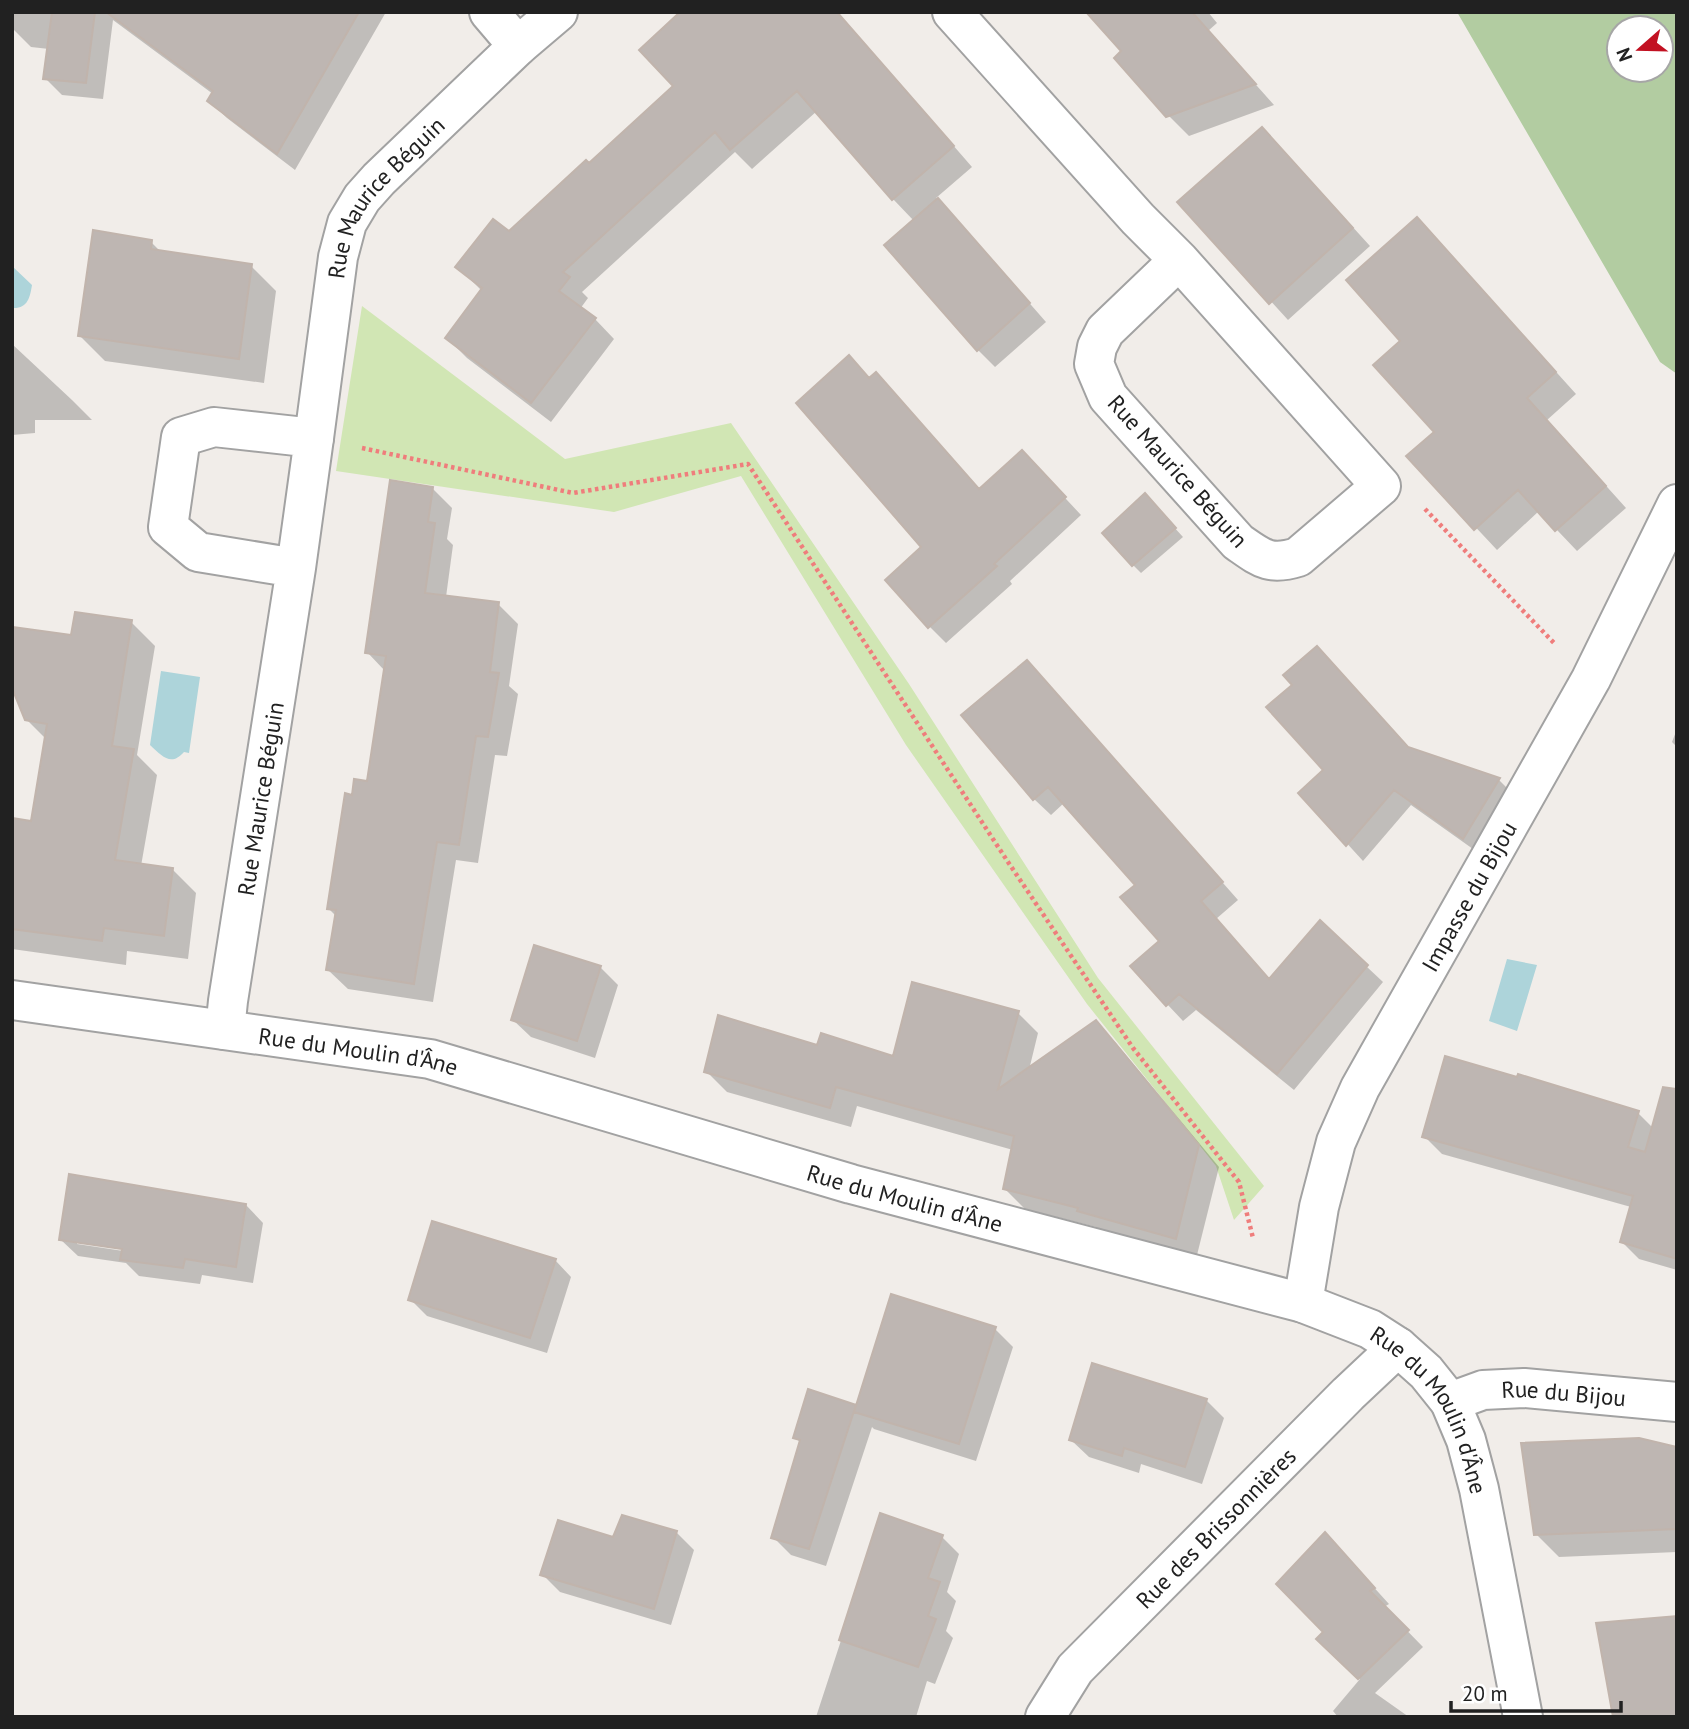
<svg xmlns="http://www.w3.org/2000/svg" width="1689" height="1729" font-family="'PT Sans',sans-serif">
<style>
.grass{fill:#d1e6b4}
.forest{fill:#b2cca1;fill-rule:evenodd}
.water{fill:#add4da}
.shadow{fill:#0003;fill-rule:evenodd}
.building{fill:#beb6b2;stroke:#c1b4ac;stroke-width:2}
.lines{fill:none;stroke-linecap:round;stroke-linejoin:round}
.minor-casing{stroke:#a2a2a2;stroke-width:42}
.path{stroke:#ef7d7c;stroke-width:4.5;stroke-dasharray:3.5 3.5;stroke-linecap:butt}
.minor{stroke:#fff;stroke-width:38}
.labels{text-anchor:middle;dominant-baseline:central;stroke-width:5;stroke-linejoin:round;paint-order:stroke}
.street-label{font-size:23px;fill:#212121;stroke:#fff}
</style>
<rect width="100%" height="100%" fill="#f1ede9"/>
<path class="grass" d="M362,306l203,153 166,-36 178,261 189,294 166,208 -30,34 -18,-54 -129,-162 -181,-259 -165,-269 -127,36 -278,-41z"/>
<path class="forest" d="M1457,12h220v362l-17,-12zM1619,28h42v42h-42z"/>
<path class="water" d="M12,266l20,19c-2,12 -4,24 -20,23z
M161,671l39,6 -11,76 -5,-1c-13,15 -22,4 -34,-7z
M1507,959l30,6 -20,66 -28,-10z"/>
<path class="shadow" d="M14,12h372l-91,158 -68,-52 -18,-17 4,-7 -100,-74 -10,79 -41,-4 -17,-17 4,-29 -18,-2 -18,-18z
M1088,12h120l9,11 -9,8 66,74 -85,31 -21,-21 -44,-63z
M859,40l20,20 93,107 -36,31 19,20 91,104 -51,45 -17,-17 -64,-129 -21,-22 -76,-88 -65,58 -17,-17 -153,140 6,6 -8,11 15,10 19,20 -63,83 -84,-64 -20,-20 35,-47 -24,-24 51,-34 80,-67z
M1280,147l90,99 -82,74 -108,-118z
M1417,219l21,22 138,153 -29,26 79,88 -49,43 -38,-40 -42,39 -88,-94 27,-24 -33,-91z
M151,242l10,10 90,14 25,25 -12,92 -159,-22 -25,-25z
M12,344l60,56 20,20h-57v13l-23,2z
M849,357l131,133 59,-20 42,45 -71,66 2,3 -66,59 -17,-17 -5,-79z
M433,489l19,19 -5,31 6,6 -7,52 52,7 20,20 -9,62 9,8 -11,62 -12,-1 -17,108 -22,-3 -23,142 -85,-13 -20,-19 8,-54 -7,-7 24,-112 15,-14 17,-112 -18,-19z
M1153,504l30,33 -42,36 -8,-8z
M131,622l24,24 -18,109 20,20 -16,91 31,3 24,24 -8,66 -61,-8 -1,14 -114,-16v-129l21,3 13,-84 -20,-20 47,-82z
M1317,648l93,101 89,31 16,16 -35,58 -69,-49 -48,56 -62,-68 24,-23 -30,-84z
M1043,679l195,221 -22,19 54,62 96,-15 17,16 -89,108 -98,-80 -13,11 -16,-17 -5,-63 -24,-56 -74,-82 -13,12 -17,-16z
M1677,729v18l-5,-5z
M600,967l18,18 -23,73 -64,-21 -18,-17z
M1018,1013l20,20 -9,37 66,-48 21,21 103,124 -23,92 -96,-28 -4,-4 -71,-18 -20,-20 8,-39 -156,-44 -6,21 -124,-35 -21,-21 113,-24 75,12z
M1638,1113l17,17 22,34v106l-38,-11 -17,-17 9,-35 -189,-53 -18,-18z
M246,1205l17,18 -10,60 -51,-8 -2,9 -61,-8 -13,-13 -48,-7 -18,-17zM77,1241l54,8 -1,3 -53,-8z
M555,1260l16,17 -24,76 -120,-37 -17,-17z
M995,1329l18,18 -37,114 -102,-32 -2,-2 -46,139 -35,-11 -18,-18 28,-94 -6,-6 60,-31 2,2z
M1206,1400l18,18 -22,66 -61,-20 -2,9 -50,-16 -18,-17z
M1677,1448v104l-118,5 -23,-23z
M882,1515l60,22 17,17 -12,38 9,9 -10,30 7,7 -18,46 -8,-3 -11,36h-100z
M676,1532l18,18 -23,75 -111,-33 -18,-18 72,-35z
M1340,1550l49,54 -5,3 39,40 -48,46 34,24h-71l-5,-6 27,-32 -41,-40 6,-7z"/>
<path class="building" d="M52,12h43l-9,71 -43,-4z
M106,12h253l-82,142 -70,-53 6,-10z
M680,12h157l117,134 -62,54 -95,-109 -67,59 -15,-18 -152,140 7,5 -11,14 37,27 -65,85 -86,-65 37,-50 -27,-21 38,-48 16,12 77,-71 3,3 84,-77 -34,-36z
M1086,12h106l64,72 -90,33 -52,-59 7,-7z
M1262,127l91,101 -84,76 -92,-102z
M938,198l92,105 -53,48 -93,-106z
M1417,217l139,155 -29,26 79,88 -51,45 -37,-41 -44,40 -68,-74 28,-24 -61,-67 27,-24 -54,-61z
M93,230l59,10 -1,9 101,15 -13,95 -161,-23z
M849,355l20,23 7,-6 103,117 43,-39 44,47 -72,67 3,2 -69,62 -43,-48 36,-33 -125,-144z
M390,480l43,7 -5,35 7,1 -10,70 74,9 -9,70 9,1 -11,64 -12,-1 -17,109 -22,-3 -23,142 -88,-14 10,-60 -9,-1 18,-116 7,2 2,-16 13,2 19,-125 -21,-3z
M1145,493l31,35 -44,38 -30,-33z
M75,612l57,8 -20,126 22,3 -19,111 58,8 -9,68 -60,-8 -2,13 -90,-12v-111l19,3 16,-97 -22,-4 -13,-32v-61l59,8z
M1317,646l91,101 92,31 -37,61 -69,-49 -48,56 -48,-53 25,-23 -57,-63 26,-22 -9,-10z
M1027,660l196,222 -22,19 68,78 51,-59 48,45 -91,109 -98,-80 -13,12 -36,-40 29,-25 -39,-44 15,-12 -87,-98 -15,13 -72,-85z
M534,945l67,21 -24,75 -66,-21z
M912,982l107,29 -21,78 98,-69 103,125 -23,94 -99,-28 1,-3 -75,-19 11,-53 -178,-49 -6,21 -126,-36 14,-57 99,30 4,-12 72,23z
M1445,1056l72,21 1,-3 121,37 -11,36 17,5 18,-65 14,2v170l-57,-17 13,-46 -211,-59z
M69,1174l177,30 -10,63 -51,-8 -2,9 -63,-8 2,-11 -63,-9z
M432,1221l124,38 -26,79 -122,-38z
M891,1294l105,33 -37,117 -105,-32z
M1092,1363l115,36 -22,68 -61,-19 -2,8 -53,-16z
M808,1389l48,16 -47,144 -38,-11 29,-98 -7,-2z
M1639,1438l38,9v82l-143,6 -13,-92z
M880,1513l63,22 -15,43 12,4 -12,34 8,3 -18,48 -79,-27z
M622,1515l55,16 -23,78 -114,-34 18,-55 55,17z
M1325,1532l50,56 -5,3 39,39 -51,49 -42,-40 7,-7 -47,-48z
M1677,1616v101h-64l-17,-94z"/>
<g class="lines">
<defs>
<g id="minor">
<path d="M489,12l29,34"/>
<path d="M952,12l186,207 41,41 202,226 -83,71c-29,9 -37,1 -60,-15l-130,-145 -14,-33 3,-17 8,-16 74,-71"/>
<path id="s1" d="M314,438l24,-181 9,-34 15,-25 17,-19 139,-133 40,-34"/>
<path id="s2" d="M12,1000l418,59 421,125 452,119 67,26 28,18 28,25 24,30 16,38 13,49 44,228"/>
<path id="s3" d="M225,1030l3,-29 68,-433 18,-130 -100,-11 -33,10 -13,90 30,25 98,16"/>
<path id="s4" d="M1303,1303l16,-96 17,-65 24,-54 231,-409 86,-175"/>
<path id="s5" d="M1450,1402l33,-12 41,-2 153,14"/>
<path id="s6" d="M1045,1717l30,-48 273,-275 50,-47"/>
</g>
</defs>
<use href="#minor" class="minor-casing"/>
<path class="path" d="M362,448l211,45 175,-29 260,398 125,186 106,134 14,56
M1425,509l130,135"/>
<use href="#minor" class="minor"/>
</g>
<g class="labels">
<g class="street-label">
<text stroke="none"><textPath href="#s1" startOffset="259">Rue Maurice Béguin</textPath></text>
<text transform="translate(1178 471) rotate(48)">Rue Maurice Béguin</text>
<text stroke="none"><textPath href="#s3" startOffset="234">Rue Maurice Béguin</textPath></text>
<text stroke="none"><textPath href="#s4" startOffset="444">Impasse du Bijou</textPath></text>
<text stroke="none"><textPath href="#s2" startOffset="350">Rue du Moulin d'Âne</textPath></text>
<text stroke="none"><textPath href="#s2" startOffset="917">Rue du Moulin d'Âne</textPath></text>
<text stroke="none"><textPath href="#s5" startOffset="116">Rue du Bijou</textPath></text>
<text stroke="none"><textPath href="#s2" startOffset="1505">Rue du Moulin d'Âne</textPath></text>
<text stroke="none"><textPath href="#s6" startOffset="256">Rue des Brissonnières</textPath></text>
</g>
</g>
<rect width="1689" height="1729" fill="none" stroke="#212121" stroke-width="28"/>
<g transform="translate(1640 49) rotate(250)"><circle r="33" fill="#ffffff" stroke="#a6a6a6" stroke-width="2"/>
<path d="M0-5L12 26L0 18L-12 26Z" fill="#c21122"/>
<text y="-10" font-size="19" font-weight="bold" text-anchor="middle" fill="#212121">N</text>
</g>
<path d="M1451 1701v10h170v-10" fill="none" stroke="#212121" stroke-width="3.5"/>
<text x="1462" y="1701" font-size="21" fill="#212121" stroke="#ffffff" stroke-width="5" paint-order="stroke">20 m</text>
</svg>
